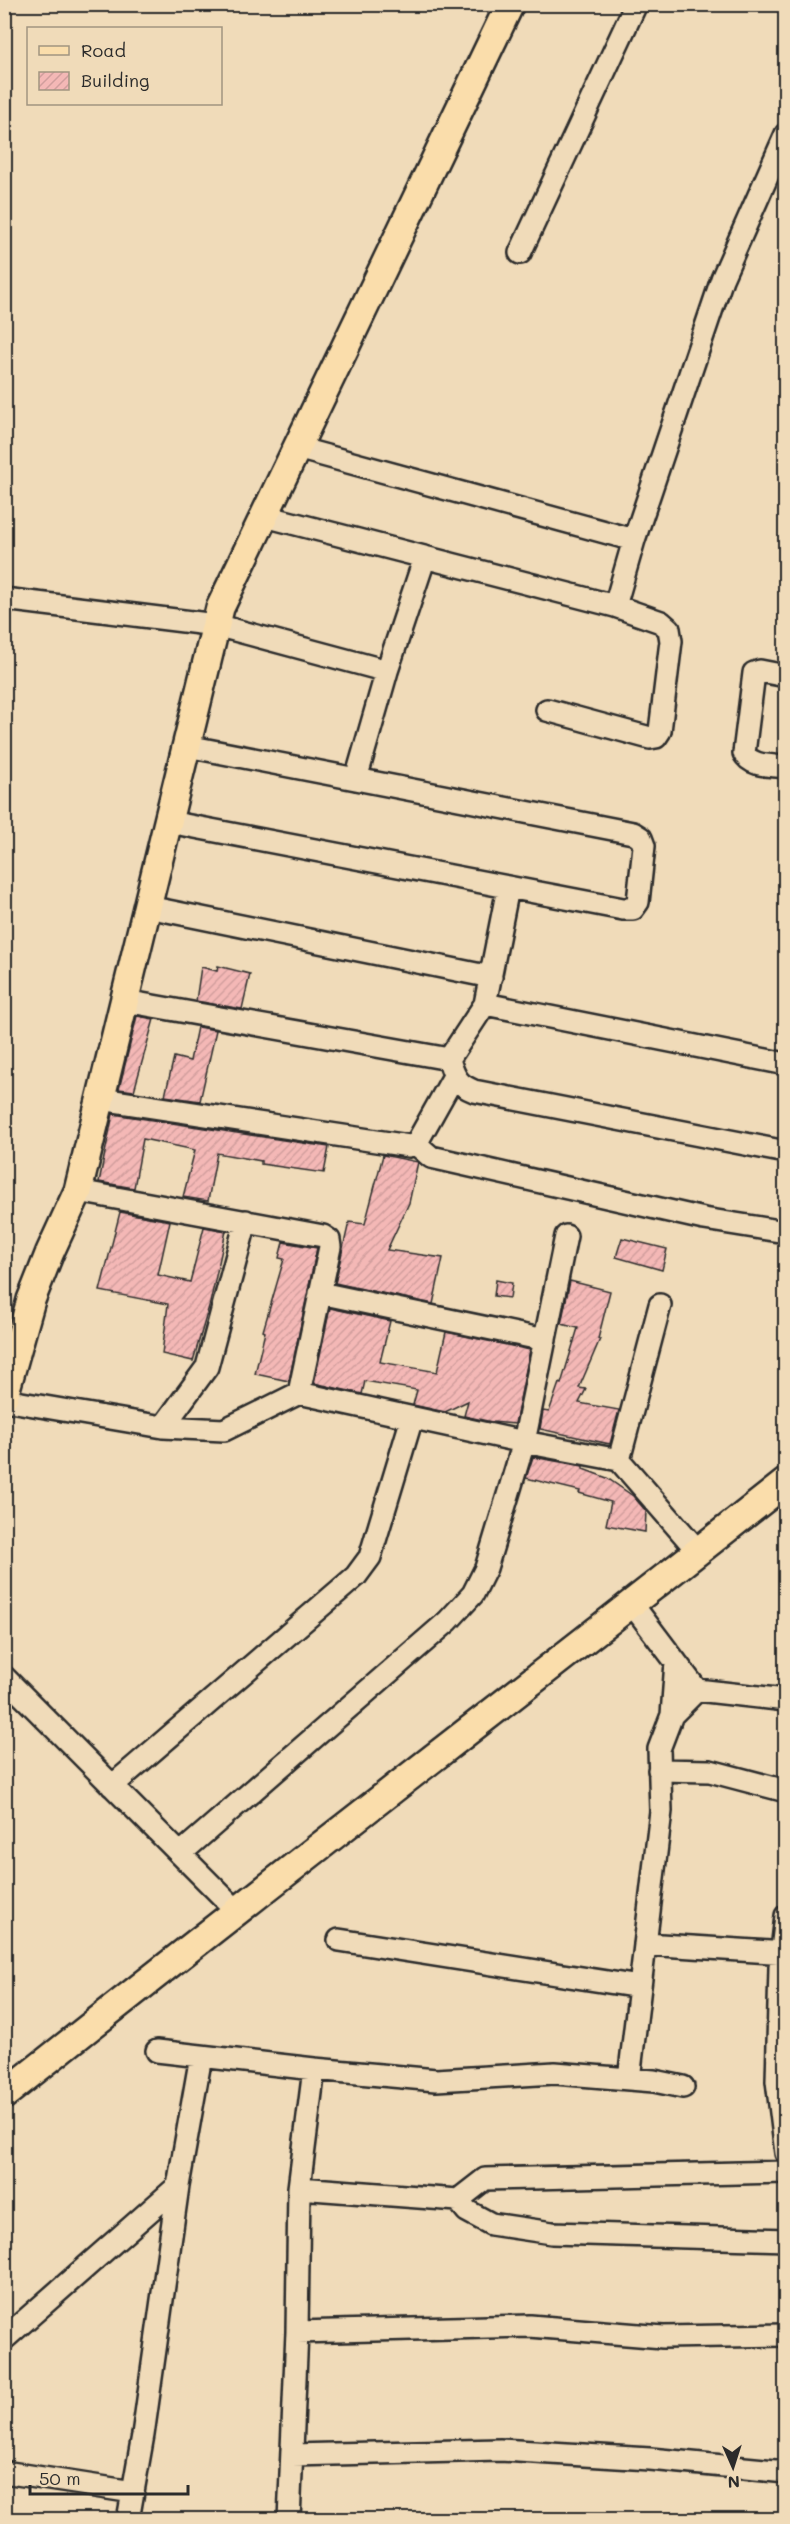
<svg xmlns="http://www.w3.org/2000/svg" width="790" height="2524" font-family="Mali,sans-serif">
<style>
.building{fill:url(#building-hatch);stroke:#2b2b2b;stroke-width:1.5}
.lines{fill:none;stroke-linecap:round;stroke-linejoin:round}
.minor-casing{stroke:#2b2b2b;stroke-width:26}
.major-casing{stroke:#2b2b2b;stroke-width:32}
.minor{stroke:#f0dbb9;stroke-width:21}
.major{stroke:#faddab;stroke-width:27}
</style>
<defs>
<pattern id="building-hatch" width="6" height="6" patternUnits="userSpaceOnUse" patternTransform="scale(1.5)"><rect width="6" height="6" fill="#f4b8b6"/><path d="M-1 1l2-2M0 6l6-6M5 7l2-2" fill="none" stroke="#d19e9d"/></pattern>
</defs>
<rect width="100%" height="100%" fill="#f0dbb9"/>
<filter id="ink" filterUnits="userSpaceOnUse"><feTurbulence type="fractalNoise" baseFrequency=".0167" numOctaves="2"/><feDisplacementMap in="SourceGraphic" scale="12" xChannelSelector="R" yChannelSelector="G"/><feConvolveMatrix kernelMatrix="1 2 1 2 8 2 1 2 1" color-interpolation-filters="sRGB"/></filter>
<g filter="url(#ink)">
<path class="building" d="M218,966l32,8 -8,35 -46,-8 5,-34 16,4z
M137,1016l17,3 -20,72 -15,-2z
M197,1027l19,3 -16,71 -35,-5 9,-39 16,4z
M113,1114l216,33 -5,26 -63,-9v-3l-44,-8 -9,48 -25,-4 12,-47 -52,-11 -9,49 -35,-6z
M383,1155l35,7 -9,41 -22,47 56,8 -10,46 -98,-21 14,-61 16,2z
M120,1212l50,9 -12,54 32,7 14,-55 22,4 -16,72 -17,58 -31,-7 6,-50 -68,-13z
M622,1238l45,11 -5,21 -46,-13z
M283,1242l34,6 -28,133 -34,-7 10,-42 -2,-1 21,-72 -5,-1z
M496,1280l16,3 -2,15 -16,-2z
M570,1281l40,10 -12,48h2l-21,49 7,1 -7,14 40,7 -9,34 -70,-15 3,-18 6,1 10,-29 2,1 17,-56 -17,-4z
M330,1308l60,13 -10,41 57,10 9,-40 84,18 -15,74 -23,-2 -28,-6 4,-15 -23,11 -32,-7 4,-15 -52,-9 -3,13 -48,-11z
M533,1457l50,9v3l24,9 26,18 13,15 -1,21 -39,-7 5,-23 -32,-9 1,-2 -54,-13z"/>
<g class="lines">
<defs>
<path id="minor" d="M520,253l116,-249
M297,448l337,92
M265,516l350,90 46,16 8,7 2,12 -11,90 -4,6 -6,1 -103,-28
M4,599l212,26 171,46
M615,606l19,-66 88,-261 64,-145
M786,676l-26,-5 -6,2 -10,80c7,14 27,12 42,14
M356,779l31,-108 38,-114
M169,822l454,87h10l5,-7 6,-56 -3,-8 -8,-5 -446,-87
M148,907l343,70
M125,1001l324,58 36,-55 23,-116
M485,1004l301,60
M450,1063c5,16 9,22 24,28l312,61
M101,1099l308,47 7,-2 38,-68
M416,1144l15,13 273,62 82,13
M78,1191l245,45 6,4 1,7 -31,146 225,49 95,18 79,91
M320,1293l225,47
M4,1400l159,27 44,-60 39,-146
M163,1427l61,3 75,-37
M619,1460l41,-155
M632,1604l65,86 89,10
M4,1677l232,233
M672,1715l4,-53
M659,1770l51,1 76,20
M112,1786l244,-210 14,-19 42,-139
M180,1854l268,-233 25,-27 13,-26 38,-126 42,-206
M786,1916l-6,51 -3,114 9,72
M339,1940l301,47
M645,1944l141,9
M157,2051l157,18 -15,119 -2,144 233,-6 133,11 123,-2
M314,2069l122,11 119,-7 99,8 29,6
M629,2079l32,-268 -2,-62 13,-34 25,-25
M299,2188l159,12 27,-21 301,-7
M458,2200l9,11 24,13 61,9 234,7
M4,2339l174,-153 23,-130
M292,2455l208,-5 150,9 136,13
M4,2472l129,20
M128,2520l15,-85 35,-249
M289,2520l8,-188"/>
<path id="major" d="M4,1396l27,-96 19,-48 28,-61 142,-583 290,-604
M4,2095c259,-207 522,-407 782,-613"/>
</defs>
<use href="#minor" class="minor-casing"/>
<use href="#major" class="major-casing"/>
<use href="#minor" class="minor"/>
<use href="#major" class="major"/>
</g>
</g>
<rect width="790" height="2524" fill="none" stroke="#f0dbb9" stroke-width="24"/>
<rect x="12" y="12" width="766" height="2500" fill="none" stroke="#2b2b2b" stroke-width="2" filter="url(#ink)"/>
<rect x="27" y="27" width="195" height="78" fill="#f0dbb9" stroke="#a19580" stroke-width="1.5"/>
<rect x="39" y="46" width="30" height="9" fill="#faddab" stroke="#a19580" stroke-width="1.5"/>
<text x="81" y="57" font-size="18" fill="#2b2b2b">Road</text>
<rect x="39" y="72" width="30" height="18" fill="url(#building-hatch)" stroke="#a19580" stroke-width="1.5"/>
<text x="81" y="87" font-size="18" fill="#2b2b2b">Building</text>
<g transform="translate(733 2467) rotate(177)" stroke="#f0dbb9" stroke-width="4.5" paint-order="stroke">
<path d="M0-4.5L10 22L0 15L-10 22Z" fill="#2b2b2b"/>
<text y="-9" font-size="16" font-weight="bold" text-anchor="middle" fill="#2b2b2b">N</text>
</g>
<path d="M30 2485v9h158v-9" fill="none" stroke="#2b2b2b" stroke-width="3"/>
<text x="39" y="2485" font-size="18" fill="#2b2b2b" stroke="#f0dbb9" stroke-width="4.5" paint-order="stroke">50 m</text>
</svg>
